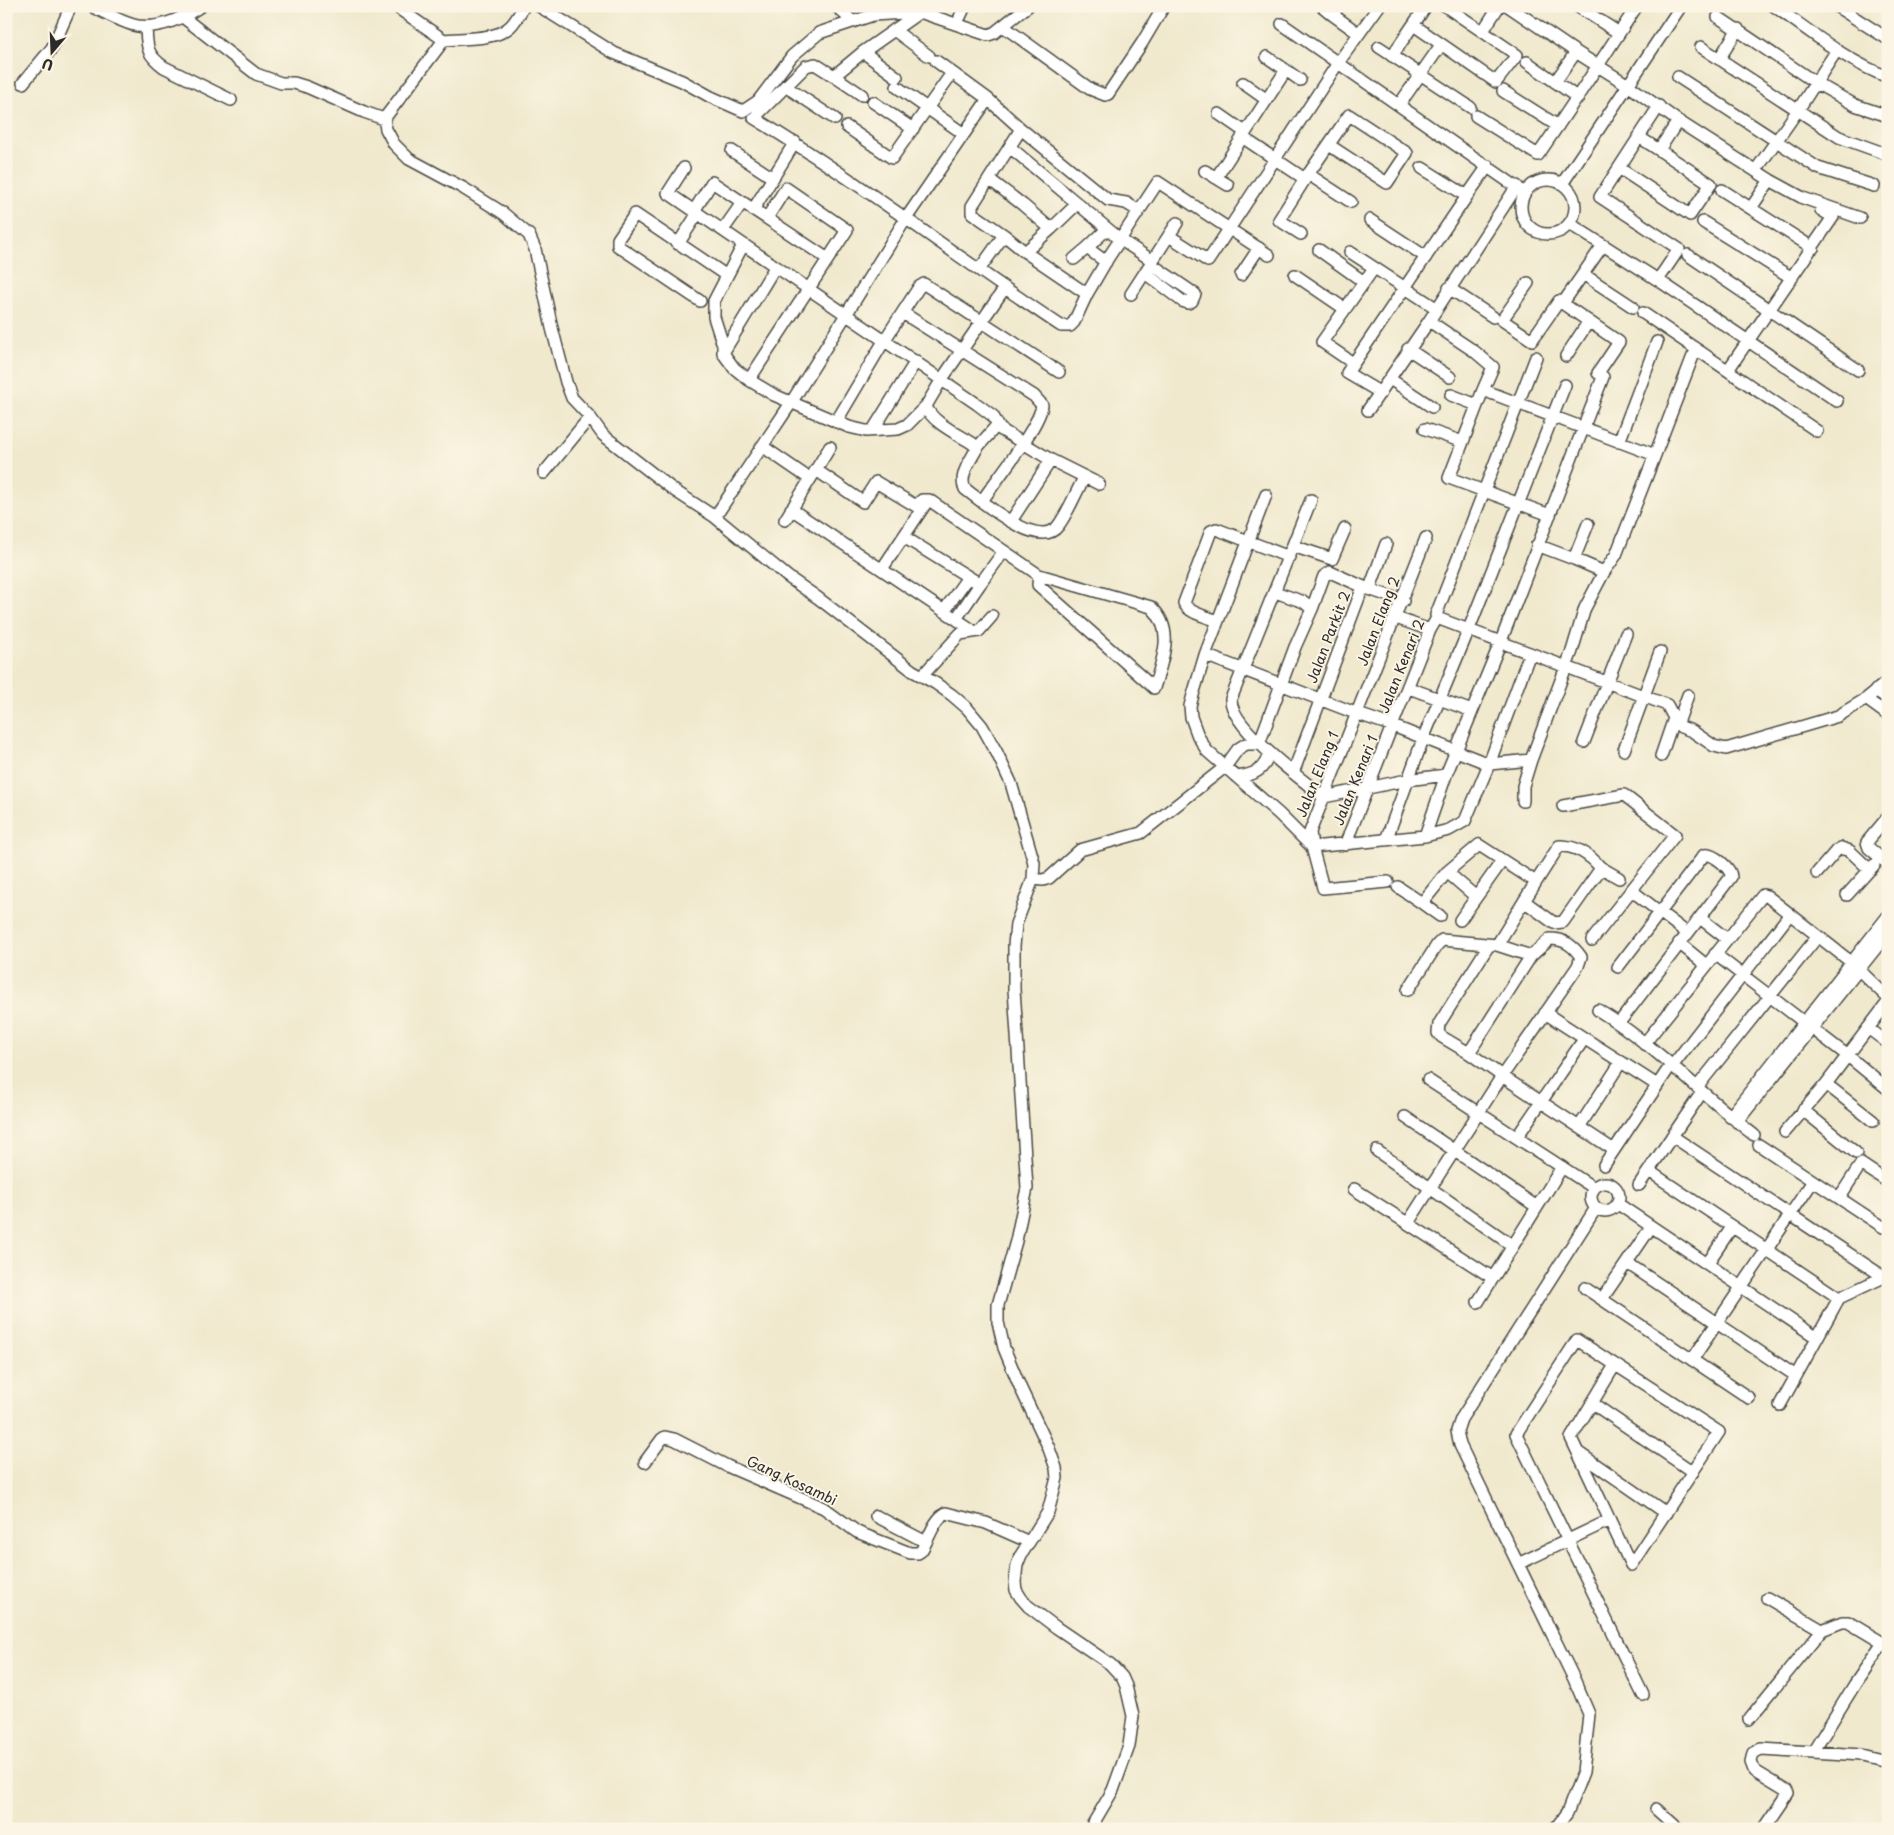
<svg xmlns="http://www.w3.org/2000/svg" width="1894" height="1835" font-family="'Playpen Sans',sans-serif">
<style>
.lines{fill:none;stroke-linecap:round;stroke-linejoin:round}
.minor-casing{stroke:#494843;stroke-width:14}
.minor{stroke:#fff;stroke-width:11}
.labels{text-anchor:middle;dominant-baseline:central;stroke-width:4;stroke-linejoin:round;paint-order:stroke}
.street-label{font-size:14px;fill:#2b2b2b;stroke:#fcf5e5}
</style>
<rect width="100%" height="100%" fill="#fcf5e5"/>
<filter id="ink" filterUnits="userSpaceOnUse"><feTurbulence type="fractalNoise" baseFrequency=".02" numOctaves="2"/><feDisplacementMap in="SourceGraphic" scale="10" xChannelSelector="R" yChannelSelector="G"/><feConvolveMatrix kernelMatrix="1 2 1 2 8 2 1 2 1" color-interpolation-filters="sRGB"/></filter>
<filter id="wash" filterUnits="userSpaceOnUse"><feTurbulence type="fractalNoise" baseFrequency=".0096" numOctaves="4" result="noise"/><feDisplacementMap in="SourceGraphic" scale="20" xChannelSelector="R" yChannelSelector="G"/><feGaussianBlur stdDeviation="1.12" result="paint"/><feColorMatrix in="noise" values="0 0 0 0 0 0 0 0 0 0 0 0 0 0 0 0 0 1.4 0 .05"/><feComposite in="paint" operator="in"/></filter>
<g filter="url(#wash)">
<rect width="100%" height="100%" fill="#f0e9ce"/>
</g>
<g filter="url(#ink)">
<g class="lines">
<defs>
<path id="minor" d="M91,6c15,7 31,17 47,20 22,3 45,-8 63,-20
M395,6l49,34
M524,6c-5,8 -9,18 -17,23 -14,11 -45,9 -63,11l-60,79 2,10 8,15 15,15 54,29 40,25 26,22 6,14 17,79 14,54 6,16 18,19 13,18 72,56 40,26 73,60 30,21 95,73 22,12 17,12 15,13 15,18 15,27 14,30 23,80 -1,16 -17,45 -2,22v43l13,199 -11,53 -18,64v17l6,26 17,41 27,57 8,22 1,10 -9,34 -27,43 -4,10 -2,17 1,8 5,8 7,8 29,22 53,36 12,13 4,9 7,30 -4,30 -16,44 -23,39
M539,6l75,47 68,28 29,16 32,14 15,-10 34,-45 27,-23 54,-18 47,-3
M836,6l16,15
M1028,6l-34,27 -6,2 -68,-23 -57,40 -29,24 -19,-12 -9,2 -52,52c106,64 204,140 307,208h9l4,-4 13,-28 21,-36 50,-76 111,73
M1322,6l11,9
M1338,6l-5,9 25,18
M1508,6l68,46 52,33 50,36 92,59 33,18 57,20
M1577,6l42,27
M1774,6c36,25 72,55 114,71
M1836,6l52,33
M960,17l5,-11
M1718,17l98,66 39,22 33,11
M184,18l72,56 25,9h13l13,4 57,25 20,7
M1282,24l243,169
M1003,26l87,63 15,6 3,-1 34,-51 22,-37
M1415,26l81,56 21,-27 -72,-49
M146,27c1,20 0,27 18,40l67,33
M894,30l35,26
M1483,31l16,-25
M1379,47l91,60
M1701,47l138,90 47,17
M863,52l34,25
M1392,56l34,-50
M1267,57l33,23
M1719,59l19,-30
M936,61l52,38 33,30 -49,77v7l32,22 -25,35
M1527,62l51,36
M834,76l28,19
M1678,77l140,91 56,18
M1555,82l21,-30
M23,83l29,-35 19,-42
M1243,83l24,17
M785,86l50,33
M897,87l67,47
M1503,91l55,35
M873,102l40,27
M1399,105l42,-60
M1219,114l26,18
M1476,116l62,39c34,-49 66,-99 99,-149
M847,127l45,31 60,-85
M1021,129l87,71 18,3 13,8
M1242,137l63,42
M1011,148l110,92 32,21
M1659,150l19,-29
M732,151l41,27
M684,168l-16,25 309,211 16,12 7,13 51,31 48,24
M1422,168l45,28
M1619,168l71,47 21,-31 -72,-47
M1756,170l42,-60 39,-60
M1205,171l23,14
M1308,174l43,28
M1216,178l70,-108
M989,179l34,26 28,24 26,-25
M1521 207a27 27 0 1 1 54 0a27 27 0 1 1-54 0Z
M1562,184l119,-178
M1722,190l91,58
M1751,208l19,-28
M753,210l42,-68
M694,211l18,-29 116,77
M1370,220l56,37
M1703,222l89,56
M1570,224l88,56 21,-31 -79,-52 59,-91
M723,230l19,-27
M1301,234l-22,-14 26,-41 44,-64 58,38 -20,30 -58,-38
M1004,235l21,17 62,42
M1169,236l39,25 130,-198 41,-57
M678,244l20,-31
M743,245l-29,56v16l9,28v8l11,15 15,12 25,15 75,32 17,4 32,-2 9,-4 19,-19c5,16 32,28 46,37l5,5c-6,12 -19,28 -12,41 18,13 74,62 93,37 10,-13 18,-34 26,-48
M1319,250l45,32
M1025,252l26,-23
M1350,252l86,56
M1688,255l170,115
M1074,259l13,-11
M1106,262l-19,-14 20,-19
M1145,273l37,28 6,2 4,-2 3,-7 -44,-30
M1583,274l50,33
M1241,275l18,-27
M1295,275l50,34
M1658,280l179,121
M1528,283l-26,37 30,20 27,-39 60,41 -21,31
M1449,288l44,29
M1131,294l46,-71
M700,301l-82,-55v-7l17,-25 92,62
M1563,303l40,-58
M903,313l131,83 8,9c-2,21 -47,76 -60,96
M1643,313l174,118
M1429,321l45,30 19,16 -10,23
M1408,349l42,28
M723,353l52,-86
M1566,356l23,-35
M1536,357l-52,134 -35,-13 34,-88c57,22 115,43 172,65l38,-99
M1353,363l-31,-21 52,-74
M1728,370l105,-153 -12,-7
M1390,379l42,28
M749,380l98,-150 -61,-42 -19,30
M1381,393l-34,-20 120,-177 21,-30
M1451,395l26,10
M926,406l16,-27 62,-90
M1368,410l61,-89 88,-135
M836,422l48,-81 35,-54 5,-3 135,88
M1425,429l38,13
M873,430l43,-69
M1619,442l38,-100
M762,446l48,33
M977,448l20,-23
M816,470l47,32 13,-20 40,24 6,-6h7l110,75 112,32c25,23 11,53 3,81l-116,-103 1,-10
M544,473l46,-56
M1266,495l-61,160 -12,40 -3,11 1,11 7,19 9,15 72,63 33,33
M1311,500l-80,199c-1,28 71,81 93,98l83,-17 39,-5
M791,509l180,120
M1550,515l-66,-24 -48,124 1,3 230,87 7,13 7,9 11,4 22,15 12,3 112,-33 28,-17 22,-18
M715,517l76,-114 114,-183 83,-121
M785,520l45,-73
M1011,521l40,-61
M904,537l76,47 24,-33
M1537,545l37,14 14,-35
M1293,546l39,13 13,-30
M1574,559l30,13
M882,569l46,-69
M1370,588l16,-44
M1312,609l12,-33 6,-4 36,16 37,13
M944,611l24,-34
M1396,618l34,12
M956,619l24,-35
M1218,621c-10,-4 -30,-8 -34,-18l27,-72 5,-2 3,1 70,27
M1205,655l153,59 35,12 96,38 42,-4 41,-109 13,-43 19,-36 12,-17 39,-100
M922,676l38,-42 19,-3 13,-15
M1409,688l63,23
M1876,690l12,9
M1866,699l22,16
M1678,723l10,-28
M1584,742l42,-108
M1259,744l36,-97 17,-38 -8,-7 -29,-10
M1624,750l36,-98
M1661,756l13,-38
M1293,773l68,-181 5,-4
M1237,777c17,-2 28,-7 32,-24
M1523,801v-15l8,-26
M1563,806l61,-11 51,40 -83,105
M1888,817l-21,25 2,6 19,16
M1425,836l21,-61 55,-134 102,-264
M1386,840l37,-101 46,-110 96,-244
M1345,845l85,-215 7,-12
M1312,847l113,-11 24,-6 16,-9 24,-57 41,-111
M1600,867l19,11
M1447,872l29,25
M1817,873l19,-22 5,-3 9,3 20,19
M1033,879l10,1 6,-2 31,-28 61,-17 84,-66 13,-18 8,-5h13
M1388,882l-65,6 -11,-41 -2,-15 116,-294
M1398,887l24,16
M1631,890l56,43
M1847,895l27,-30
M1524,901l30,22 9,-1 36,-51 1,-4c-10,-12 -25,-22 -41,-21l-23,36
M1440,916l-18,-13 25,-31 32,-27 57,37 -39,63
M1700,918l27,21
M1460,920l42,-59
M1679,943l27,22
M1715,954l133,102 40,33
M1531,956l19,-17c14,0 23,6 31,18l-3,9 -76,110 112,74
M1618,967l86,-112c9,-2 27,13 27,22l-112,146
M1408,990l29,-45 5,-5 55,5 34,11 -62,97
M1598,1010c57,35 103,84 156,125
M1545,1013l112,72
M1868,1028l20,15
M1644,1044l119,-149 4,1 84,66 37,36
M1673,1065l117,-151
M1428,1080l166,108
M1826,1084l47,37
M1698,1086l120,-150
M1803,1110l53,43
M1405,1117l132,90
M1730,1117l158,-201
M1737,1122l151,-189
M1579,1127l42,-65
M1785,1132l41,-48 62,-82
M1672,1136l212,141
M1517,1137l67,-98
M1759,1145l124,82
M1377,1151l136,95
M1604,1165l63,-94
M1649,1171l190,127
M1591 1197a14 14 0 1 1 28 0a14 14 0 1 1-28 0Z
M1639,1185l59,-87
M1354,1189l139,89
M1839,1198l22,-34 27,18
M1618,1204l198,133
M1408,1223l94,-147 -33,-23 -27,-16 -4,-4 1,-9 50,-79
M1627,1263l169,113
M1707,1264l25,-37
M1585,1288l164,110
M1602,1299l49,-72
M1478,1302l84,-135
M1692,1360l121,-179
M1615,1365l-44,73 60,127
M1592,1403l101,69
M1780,1405l59,-107 45,-21
M1579,1453l87,60
M645,1462l17,-23 3,-2 9,2 53,27 97,42 33,24 53,21h8l3,-2c8,-11 12,-31 25,-38l40,10 43,19
M876,1516l50,26
M1518,1564l92,-44
M1631,1565l88,-133 -142,-92 -61,94 127,261
M1767,1598l55,32
M1883,1643l-28,41 -42,68 49,3 21,5 5,-1
M1749,1719l73,-89 20,-8h6l40,24
M1656,1809l18,16 2,4
M1555,1829l12,-16 16,-41 6,-58 -15,-35 -114,-234 -3,-14 4,-12 135,-211
M1764,1829l24,-35 -2,-4 -28,-17 -4,-3 -3,-8 2,-9 8,-4 52,3"/>
</defs>
<use href="#minor" class="minor-casing"/>
<use href="#minor" class="minor"/>
</g>
</g>
<g class="labels">
<g class="street-label">
<text transform="translate(1378 621) rotate(-69)">Jalan Elang 2</text>
<text transform="translate(1328 637) rotate(-69)">Jalan Parkit 2</text>
<text transform="translate(1401 666) rotate(-68)">Jalan Kenari 2</text>
<text transform="translate(1317 774) rotate(-68)">Jalan Elang 1</text>
<text transform="translate(1355 780) rotate(-68)">Jalan Kenari 1</text>
<text transform="translate(792 1480) rotate(25)">Gang Kosambi</text>
</g>
</g>
<rect width="1894" height="1835" fill="none" stroke="#fcf5e5" stroke-width="25"/>
<g transform="translate(52 52) rotate(199)" stroke="#fcf5e5" stroke-width="4" paint-order="stroke">
<path d="M0-4L9 19L0 12L-9 19Z" fill="#2b2b2b"/>
<text y="-8" font-size="14" font-weight="bold" text-anchor="middle" fill="#2b2b2b">U</text>
</g>
</svg>
